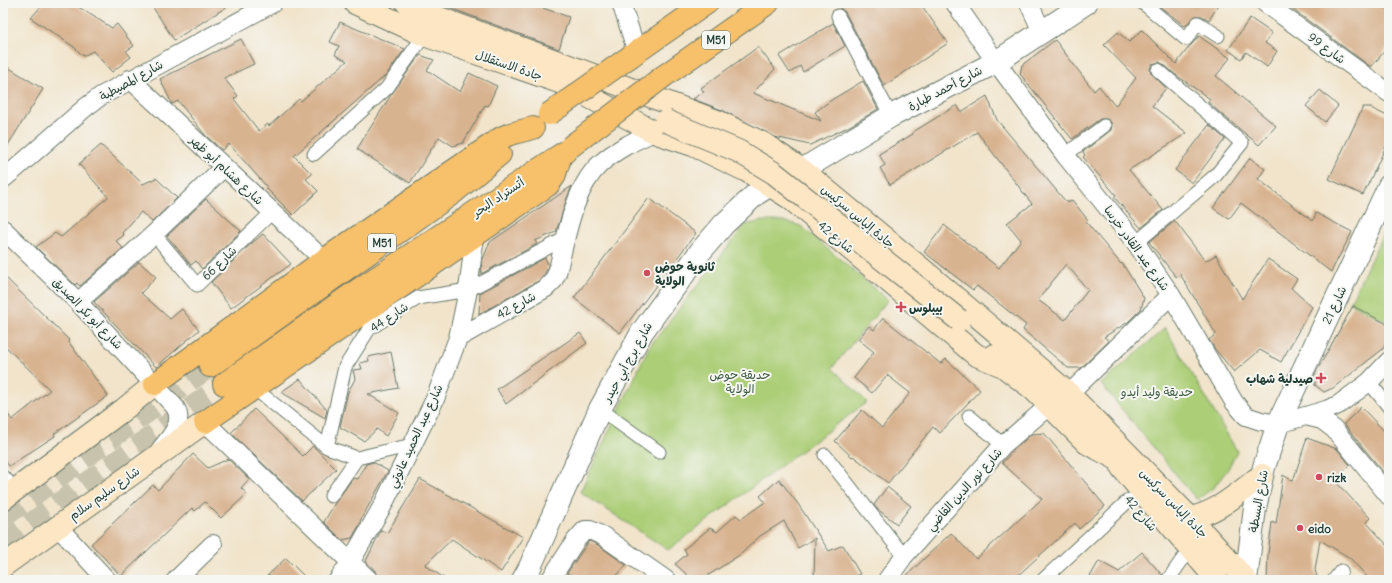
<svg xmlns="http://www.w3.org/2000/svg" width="1392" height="583" font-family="Delius,'Playpen Sans Arabic',sans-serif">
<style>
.green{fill:#abce76;stroke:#658655}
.building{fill:#d8b390;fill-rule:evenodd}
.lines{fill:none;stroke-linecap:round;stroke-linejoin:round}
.motorway-tunnel{stroke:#c7c3ad;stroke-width:22;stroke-dasharray:22 11;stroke-linecap:butt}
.pedestrian-casing{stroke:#687769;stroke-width:15}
.minor-casing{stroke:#687769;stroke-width:20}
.tertiary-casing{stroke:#687769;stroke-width:24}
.secondary-casing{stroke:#687769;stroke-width:24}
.motorway-casing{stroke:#687769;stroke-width:24}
.pedestrian{stroke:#fff;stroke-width:13}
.minor{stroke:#fff;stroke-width:18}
.tertiary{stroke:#fff;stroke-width:22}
.secondary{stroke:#fce6c4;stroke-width:22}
.motorway{stroke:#f7c06b;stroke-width:22}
.secondary-bridge-casing{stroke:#687769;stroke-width:24;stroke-linecap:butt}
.motorway-bridge-casing{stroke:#687769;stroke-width:24;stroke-linecap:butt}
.secondary-bridge{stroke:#fce6c4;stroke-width:22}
.motorway-bridge{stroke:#f7c06b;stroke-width:22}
.poi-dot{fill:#d1495b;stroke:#f6f6f2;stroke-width:1.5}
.labels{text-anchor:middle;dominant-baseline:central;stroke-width:4;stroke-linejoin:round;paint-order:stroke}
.shield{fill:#f6f6f2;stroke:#60746d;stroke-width:1}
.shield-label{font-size:11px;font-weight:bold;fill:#1f3d34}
.street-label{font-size:12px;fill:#1f3d34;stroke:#f6f6f2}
.poi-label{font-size:12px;font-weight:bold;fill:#1f3d34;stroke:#f6f6f2;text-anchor:start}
.park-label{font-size:12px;fill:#3b5a41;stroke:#f6f6f2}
</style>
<rect width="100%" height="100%" fill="#f6f6f2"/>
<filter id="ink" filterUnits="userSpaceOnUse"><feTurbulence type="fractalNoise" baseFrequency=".025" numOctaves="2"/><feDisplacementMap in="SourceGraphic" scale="8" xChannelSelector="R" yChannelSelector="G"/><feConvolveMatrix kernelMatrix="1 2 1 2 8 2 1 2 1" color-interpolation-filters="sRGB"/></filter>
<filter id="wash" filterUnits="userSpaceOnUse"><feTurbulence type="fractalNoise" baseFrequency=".012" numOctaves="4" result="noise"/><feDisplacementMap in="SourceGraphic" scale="16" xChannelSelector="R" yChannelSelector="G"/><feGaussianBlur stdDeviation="0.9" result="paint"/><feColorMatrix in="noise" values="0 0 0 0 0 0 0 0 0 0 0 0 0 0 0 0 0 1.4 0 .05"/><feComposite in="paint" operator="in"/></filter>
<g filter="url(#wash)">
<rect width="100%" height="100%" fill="#f1e4cb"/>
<path class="green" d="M763,221h20l18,5 87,74 -56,68 35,34 -199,148 -88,-58 69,-145 96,-122z
M1389,221v102l-39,-20z
M1165,328l72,123 -9,18 -14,18 -17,13 -96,-116z"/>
<g id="blocks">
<path class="building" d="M44,3h28l40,25 5,-4 17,22 -8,5 5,6 -19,15 -19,-21 -10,5 -9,-9 -43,-29z
M150,3h83l-59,37z
M437,3h91l41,14 -10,32z
M837,3h83l28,40 -64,43 -39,-74 -5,-4z
M1155,3h65l-11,17 -7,-4h-7l-10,10z
M1284,3h96l9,7v36l-18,21z
M1250,18l22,15 -7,10 12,8 -10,16 -21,-15 -5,7 -13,-9z
M340,22l65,27 -19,26 -92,81 18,18 -6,5 12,12 -25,24 -27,-27 1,-1 -38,-43 -7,6 -17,-15 -27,-34 -6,3 -12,-25 81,-40 13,25 -30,14 14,18 -4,3 25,32 9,-7 1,2 30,-27 2,2 46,-40 -12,-6 4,-9 -9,-4z
M833,23l12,23 -42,26 -3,-6 -10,7 -11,-17z
M1142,30l34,34 13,-17 3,-3 7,-8 31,22 -14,18 60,50 -17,19 -40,-33 -11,-10 2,-3 -34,-24 -13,-11 -4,-2 -7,2 -2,5 1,4 15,15 -14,18 35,27 -58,37 34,40 -22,18 -27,-31 2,-2 -33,-38 2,-2 -2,-3 28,-22 1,-5 -2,-4 -3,-2h-7l-28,20 -52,-65 2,-9 33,-25 39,51 5,-5 16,20 21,-28 -32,-33 14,-13 11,10z
M758,47l17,22 -22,24 68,28 -6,-9 18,-13 30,-18 15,28 -28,17 -40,19 -35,-8 -53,-27 -29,-11 11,-7 -3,-4z
M420,55l14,5 -7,10 33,22 9,-19 28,13 -9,20 -3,-1 -22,38 -10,3 -14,-9 -29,46 -53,-34 34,-54z
M3,64l40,25 -40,64z
M1320,90l18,16 -13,16 -19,-16z
M987,96l10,24 70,83 5,-3 16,20 -2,2 35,42 1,-1 22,35 -3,11 -13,13 -24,15 5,4 -28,27h-13l-45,-38 3,-5 -49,-39 -4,4 -49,-38 20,-27 55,43 22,-28 -14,-17 25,-19 -55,-72 -87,53 -10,-17 5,-3 -6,-11 34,-20v-2l44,-27 4,7zM1066,264l22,26 -23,30 -27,-20z
M1363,107h6l20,10v23l-26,55 -34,-16z
M1209,125l16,14 -33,44 -17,-13z
M101,145l42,39 13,-6 21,20 -25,24 -11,-10 -19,21 2,2 -8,6 7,7 -43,38 -3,-3 -2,2 -39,-38 19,-14 6,4 47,-40 -29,-33z
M1250,158l15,11 -7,10 55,42 3,-8 36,19 -21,40 -90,-69 -12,16 -16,-11z
M572,186l-5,12 -11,34 -21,9 2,3 -56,30 1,-13 8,-19z
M649,198l47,35 -76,100 -46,-35z
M206,199l35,32 -39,38 -6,-8 -5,4 -24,-29z
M1175,221l30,40 11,-6 26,44 26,-40 29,20 -6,9 21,19 -31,55 -21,-12 -26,22 -19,-23 -6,-9 7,-6 -36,-60 -4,3 -27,-35z
M263,234l28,30 -60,44 -20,-26 41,-39z
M545,258l3,6 -1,5 -3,6 -4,5 -61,34 1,-21z
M139,262l17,15 -15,16 29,26 12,-10 17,21 -43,37 -62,-65z
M3,275l66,65 -1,1 40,55 -54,38 1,2 -46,30 -6,-8v-51l9,13 38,-30 -47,-46z
M1353,306l36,19v11l-6,13 -50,39 -9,4 -9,-7v-11z
M883,318l58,46 5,-5 34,31 -40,43 -7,-6 -45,56 -35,-27 -1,1 -17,-16 27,-31 20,18 28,-35 -23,-18 -15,18 -18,-15 20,-26 -16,-13 11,-13 5,4z
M580,333l7,10 -81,61 -9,-15z
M391,352l7,36 -30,6 31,19 -13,23 -9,-7 -13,12 -24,-14 8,-35 7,-13 -2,-9 9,-1 -2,-6 9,-2 -1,-4z
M300,379l27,31 -2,8 -44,-26z
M1361,407l28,29v43l-45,-55z
M254,409l49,47 10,-10 23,23 -34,32 -71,-68z
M1044,433l61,73 -26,23 -4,-6 -62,57h-111l49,-47 25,26 66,-60 -40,-36 15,-16 15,-13z
M1307,438l30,11 13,16 -16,15 36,38 -4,4 23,25v33h-19l-20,-22 -30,-18 -5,30 3,10h-51l1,-26 4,-32 4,2 7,-49 10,6z
M193,454l15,14 20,-9 21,20 -8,9 6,6 -26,24 -16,-16 -10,9 -3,-3 -71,68 -30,-32 62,-59 5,5z
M373,462l15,9 -28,50 1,1 -9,16 -10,2 -18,-18 11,-19 18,-25 5,1 8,-15z
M420,479l103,58 -22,35 -49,-33 -27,26 22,15 -68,-1 -2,-6 -11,-12 15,-31 6,3z
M779,479l19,25 31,47 14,-6 17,29 -16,6h-30l1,-42 -17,10 -14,-27 -24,15 -19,18 -40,26h-8l-18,-16 12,-10 -3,-5 26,-21 7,4 19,-17 5,4 24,-17 -5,-6z
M887,487l24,19 -14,18 -20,-15 -3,-4z
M589,541l9,4 28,20 -13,15h-33l-13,-7z
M1142,552l20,23 -2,5h-72l11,-19 20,11z
M286,558l22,22h-45z"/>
</g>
</g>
<g filter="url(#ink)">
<use href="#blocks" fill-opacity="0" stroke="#687769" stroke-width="1"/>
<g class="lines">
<path class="motorway-tunnel" d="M3,517l207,-151
M3,544l221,-160"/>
<defs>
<path id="pedestrian" d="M1143,3l43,36 12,-16 20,13
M838,16l53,100
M314,154l73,-66 40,-57
M1065,155l39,-29
M154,234l43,51 75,-73
M1136,243l80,-68 26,-32 -84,-73
M1369,382l20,25
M254,388l73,59 18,-80 24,-38 49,-31 50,-8 98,-52
M600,409l59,43
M969,416l34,29
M327,447l30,11 55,-13
M825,455l79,101
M331,496l26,-38
M1043,580l86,-80
M1168,580l14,-20
M1334,580l7,-9"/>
<path id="minor" d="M621,3l16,49
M955,3l41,59 69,93 71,88 35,52 63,107 12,14 15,5 17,3 48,-14 12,-5 31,-23 20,-21
M1029,3l13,29
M1265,3l124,90
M130,79l194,181
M3,179l11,-9 72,-63 15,-11 172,-93
M3,229l75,73 97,105c10,16 -5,30 -15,43
M78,302l76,-68 70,-67
M458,338l88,-50 7,-7 4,-8c9,-34 16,-83 42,-108 16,-15 35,-24 55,-33
M1069,394l102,-99
M1306,416l16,4 12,9 55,67
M205,422l164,158
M3,480l10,11
M57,526l50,54
M176,580l37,-36
M338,580l13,-19 32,-56 52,-106 23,-61 10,-48 7,-55
M550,580l26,-40 9,-10h5l13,6 63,44
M887,580l17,-24 99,-111 47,-40"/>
<path id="tertiary" d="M523,580l7,-13 70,-158 42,-77 58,-80 24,-28 32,-30 16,-10 30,-14 89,-54 105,-54 90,-59
M1246,580l9,-72 9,-41 14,-43 111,-238"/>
<path id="secondary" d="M355,3l69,32 161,56
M407,3l30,14 280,104 47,23 38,26 127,105 140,119 121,124 56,62
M571,87l83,45 39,13 54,26 43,27 186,157 27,11
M995,355l8,11 30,23 54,54 28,15
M1122,468l95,112
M3,499l120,-89 32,-26
M1190,518c28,-5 49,-26 72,-43
M3,566l202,-144"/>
<path id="motorway" d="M631,56l76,-53
M664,76l104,-73
M210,366l243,-173 47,-39
M155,384l169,-124 177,-122 9,-4 23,-6
M224,384l128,-90 213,-142
M205,422l343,-237 6,-8 7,-22"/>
</defs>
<use href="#pedestrian" class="pedestrian-casing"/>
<use href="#minor" class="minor-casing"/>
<use href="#tertiary" class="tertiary-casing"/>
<use href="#secondary" class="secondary-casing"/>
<use href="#motorway" class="motorway-casing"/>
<use href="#pedestrian" class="pedestrian"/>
<use href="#minor" class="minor"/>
<use href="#tertiary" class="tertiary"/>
<use href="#secondary" class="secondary"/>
<use href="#motorway" class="motorway"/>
<defs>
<path id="secondary-bridge" d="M666,121l72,30 36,22 185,147"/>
<path id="motorway-bridge" d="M549,114l82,-58
M570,147l94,-71"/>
</defs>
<use href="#secondary-bridge" class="secondary-bridge-casing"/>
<use href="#motorway-bridge" class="motorway-bridge-casing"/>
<use href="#secondary-bridge" class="secondary-bridge"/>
<use href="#motorway-bridge" class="motorway-bridge"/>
</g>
</g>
<g class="poi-dot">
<circle cx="647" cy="273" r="4"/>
<path d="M899 301h4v4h4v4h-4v4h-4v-4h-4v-4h4z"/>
<path d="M1319 372h4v4h4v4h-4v4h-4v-4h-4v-4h4z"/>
<circle cx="1319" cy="477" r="4"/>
<circle cx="1300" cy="528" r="4"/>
</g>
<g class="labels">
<g class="shield">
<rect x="702" y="31" width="28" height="18" rx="3"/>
<rect x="368" y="234" width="28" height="18" rx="3"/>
</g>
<g class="shield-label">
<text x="716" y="40">M51</text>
<text x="382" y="243">M51</text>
</g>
<g class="street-label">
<text transform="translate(1327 48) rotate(36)">شارع 99</text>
<text transform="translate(509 65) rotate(19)">جادة الاستقلال</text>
<text transform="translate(131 80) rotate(-29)">شارع المصيطبة</text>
<text transform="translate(945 88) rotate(-28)">شارع أحمد طبارة</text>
<text transform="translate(227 170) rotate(43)">شارع هشام أبو ظهر</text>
<text transform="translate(498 197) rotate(-34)">أتستراد البحر</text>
<text transform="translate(858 216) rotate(40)">جادة إلياس سركيس</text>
<text transform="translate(836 237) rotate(40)">شارع 42</text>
<text transform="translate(1137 248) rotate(54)">شارع عبد القادر خرسا</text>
<text transform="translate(219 263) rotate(-44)">شارع 66</text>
<text transform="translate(516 305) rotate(-29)">شارع 42</text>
<text transform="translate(1334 305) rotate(-65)">شارع 21</text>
<text transform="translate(88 313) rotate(46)">شارع أبو بكر الصديق</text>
<text transform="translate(389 317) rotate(-34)">شارع 44</text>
<text transform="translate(627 362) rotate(-61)">شارع برج أبي حيدر</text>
<text transform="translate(415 436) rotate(-65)">شارع عبد الحميد عانوتي</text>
<text transform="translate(964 489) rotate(-48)">شارع نور الدين القاضي</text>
<text transform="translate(104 493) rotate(-35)">شارع سليم سلام</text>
<text transform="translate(1258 501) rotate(-80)">شارع البسطة</text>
<text transform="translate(1174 503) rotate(46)">جادة إلياس سركيس</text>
<text transform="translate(1141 513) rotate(50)">شارع 42</text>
</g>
<g class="poi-label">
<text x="655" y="266">ثانوية حوض<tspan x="655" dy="14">الولاية</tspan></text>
<text x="909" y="307">بيبلوس</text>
<text x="1313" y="378" text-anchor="end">صيدلية شهاب</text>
<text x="1327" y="477">rizk</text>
<text x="1308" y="528">eido</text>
</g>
<g class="park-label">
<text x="740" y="374">حديقة حوض<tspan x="740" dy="14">الولاية</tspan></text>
<text x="1157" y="391">حديقة وليد أيدو</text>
</g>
</g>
<rect width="1392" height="583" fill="none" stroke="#f6f6f2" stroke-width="16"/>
</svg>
